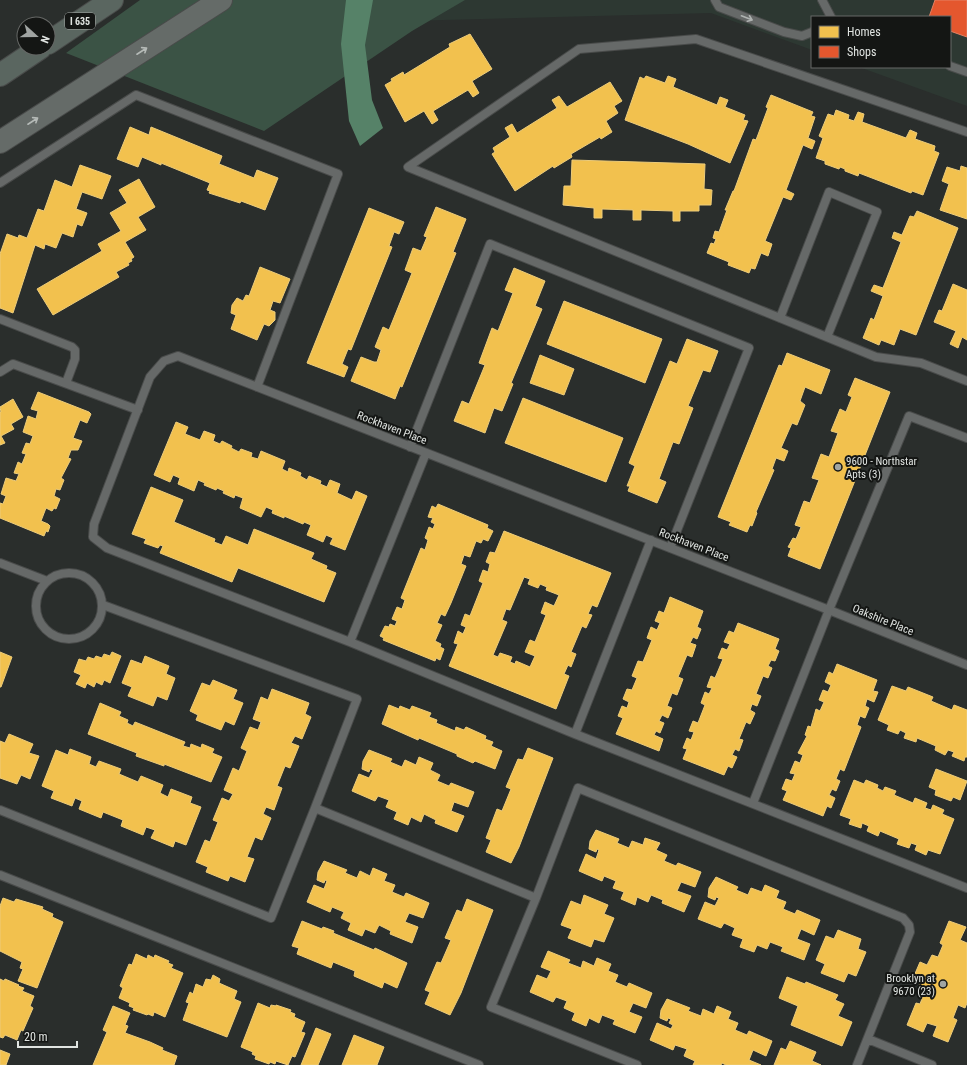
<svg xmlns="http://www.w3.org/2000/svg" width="967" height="1065" font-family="'Roboto Condensed',sans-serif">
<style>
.built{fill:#2d3832}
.green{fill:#3b5345}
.water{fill:#568268}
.homes{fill:#f2c14e;stroke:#edcc7a;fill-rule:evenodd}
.shops{fill:#e4572e;stroke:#e38164}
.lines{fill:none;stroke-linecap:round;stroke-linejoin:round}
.service-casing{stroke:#494b4a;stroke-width:10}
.secondary-casing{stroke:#494b4a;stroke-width:24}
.motorway-casing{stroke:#494b4a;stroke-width:24}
.service{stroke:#666968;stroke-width:8}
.secondary{stroke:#656b68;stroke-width:22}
.motorway{stroke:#5a6660;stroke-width:22}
.oneway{stroke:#afb3b1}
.oneway2{stroke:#b5bab7}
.poi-dot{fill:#a0a4a2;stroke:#141614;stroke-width:1.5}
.labels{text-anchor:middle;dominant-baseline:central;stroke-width:4;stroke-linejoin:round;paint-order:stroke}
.shield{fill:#141614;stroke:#a3a6a4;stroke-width:1}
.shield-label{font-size:10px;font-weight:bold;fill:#e0e4e1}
.street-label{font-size:11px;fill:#e0e4e1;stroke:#141614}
.poi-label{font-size:11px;fill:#e0e4e1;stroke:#141614;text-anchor:start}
</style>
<rect width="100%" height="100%" fill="#2a2e2c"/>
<path class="built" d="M224,0h743v106l-108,-39h91v-50h-138v33l-101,-37 -529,14z"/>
<path class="green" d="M140,0h325l-53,31 -148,100 -198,-78z"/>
<path class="water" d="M346,0h27l-8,45 7,55 11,28 -23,18 -11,-25 -8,-77z"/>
<path class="homes" d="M470,34l22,35 -20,12 7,12 -6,4 -5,-7 -35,21 5,9 -6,4 -8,-13 -19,11 -20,-37 7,-4 -1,-2 12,-7 1,3 46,-28 -1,-3z
M646,76l19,7 3,-7 8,3 -3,8 44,18 3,-8 8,3 -3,7 20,8 -2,5 5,1 -18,42 -42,-19 -63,-24 15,-43 4,2z
M610,82l12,19 -8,5 4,7 -12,8 6,11 -11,7 -1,-2 -29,17 1,3 -18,11 -1,-2 -38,25 -23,-37 3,-2 -2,-4 17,-11 -5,-9 7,-4 5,9 40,-25 -5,-8 7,-4 8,11z
M771,95l42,17 -2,4 4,1 -7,21 7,3 -3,8 -9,-4 -17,45 8,4 -3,6 -8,-3 -18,44 7,3 -4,12 -7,-3 -6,16 -4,-1 -2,5 -21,-8 1,-3 -22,-9 4,-10 3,1 2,-5 -3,-1 2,-7 4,1 8,-22h-2l8,-19h1l19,-52 3,1 12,-32 -2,-1z
M836,110l13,5 -1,4 6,2 4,-9 6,2 -2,8 44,16 4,-8 7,3 -2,6 20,7 -1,5 5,2 -16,42 -11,-4 -1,2 -52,-20 -1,3 -13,-5v-2l-5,-2 -1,2 -14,-5v-3l-9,-3 7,-20 -4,-2 9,-22 6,2z
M130,127l19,8 2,-8 71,29 -3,8 35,14 3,-8 21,8 -13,32 -24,-9 -1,2 -31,-10 1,-2 -3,-1 3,-7 -49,-20v2l-19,-8 -4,10 -21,-8z
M572,160l133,4 -1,25 8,1 -1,15h-12v6h-19v10h-7v-10l-32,-1v10h-8v-10l-31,-1v9h-8v-10l-31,-3 1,-19h7z
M80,165l31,11 -9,23 -20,-7 -6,17 11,4 -5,13 -5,-2 -4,13 -11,-4 -6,15 -11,-4 -1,5 -9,-4 -22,68 -13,-5v-54l7,-20 11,4 1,-3 8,3 11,-29 6,2 11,-31 17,7z
M961,166l6,2v51l-27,-9 9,-26 -7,-3 5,-14 13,4z
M139,179l16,28 -17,10 8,13 -21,12 9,15 -3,2 1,2 -4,2 1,2 -13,7 3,5 -66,38 -16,-26 65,-38 -4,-7 23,-13 -11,-18 17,-10 -8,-13z
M436,207l30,12 -13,33 3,1 -54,134 -2,-1 -5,13 -44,-18 10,-24 13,5h3l4,-12 -6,-3 8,-20 6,3 23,-57 -7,-3 8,-22 8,3 6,-14 -3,-1z
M369,208l35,14 -5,12 -5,-2 -5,14 3,1 -41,103 -3,-1 -6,15 6,3 -4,10 -37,-14z
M917,211l41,17 -42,107 -16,-6 -6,16 -13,-5 -2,5 -16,-7 8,-20 3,2 9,-24 -12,-5 3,-6 9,3 18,-46 -9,-4 2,-6 8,3 8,-19 4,1z
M260,267l30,12 -10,24 -7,-2 -3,9 5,2v8l-6,6 -5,-2 -7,16 -26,-11 5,-14 -5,-2 1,-8 5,-7 6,3 3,-6 3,1z
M514,268l31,13 -10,25 7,3 -31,74 2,1 -11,27 -8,-3 -9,25 -31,-12 8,-20 7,3 16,-39 -6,-2 13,-35 6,3 15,-38 -8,-3z
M953,284l14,6v50l-5,-3 -4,11 -8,-4 6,-13 -22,-9 5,-12 3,1z
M564,301l98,38 -17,44 -98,-39z
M687,339l31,12 -8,21 -7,-2 -15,36 5,2 -14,36 -6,-2 -14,37 7,3 -9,21 -29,-12 2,-5h-3l8,-20 -6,-3 41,-102 7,3z
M787,353l43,17 -9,24 -16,-7 -5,14 5,4 -8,20 -5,-2 -11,25 7,3 -4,10 -8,-3 -4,11 2,1 -18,42 1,1 -5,13 -2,-1 -3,7 -18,-7 2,-3 -13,-5 61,-152 3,1z
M540,355l34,14 -10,26 -34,-12z
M855,378l35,14 -70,177 -32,-13 3,-8 -3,-1 5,-9 3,1 5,-12 -6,-2 9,-24 6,2 9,-23 -7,-2 9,-24 8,3 9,-24 -7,-2 9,-22 6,3 6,-15 -4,-2z
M38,392l51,20 2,2 -4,9 -7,-3 -7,18 9,3 -4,9h-7l-3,8 3,1 -10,19 3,2 -4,10 -4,-1 -2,7 6,3 -4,10 -2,-1 -2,3 -6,-3 -5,13 7,3 2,2 -2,6 -2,-1 -2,5 -44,-18v-15l3,1 3,-8 -5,-2 5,-16 10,3 3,-7 -5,-1 4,-11 4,2 4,-10 -4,-1 4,-10 4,1 3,-8 -10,-4 5,-16 8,3 2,-8 -7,-2z
M523,398l100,40 -17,44 -101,-39z
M13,399l10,18 -12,7 3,5 -13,7 4,7 -5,2v-33h1l-1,-5z
M176,422l12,5 -3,7 15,6 4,-9 11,4 -2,6 7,3 2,-3 10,5 -1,2 8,4 2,-3 11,4 -1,4 7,2 3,-8 24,10 -3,8 6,3 1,-4 12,5 -1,3 7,4 2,-4 12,5 -1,3 7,3 3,-7 10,4 -3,9 15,7 4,-9 11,5 -22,54 -15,-6 3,-6 -7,-3 -3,7 -16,-7 4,-10 -7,-3 -1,2 -19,-8v2l-12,-5 1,-3 -7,-3 -5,10 -21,-9 3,-10 -8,-3 -1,3 -11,-5 1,-2 -7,-3 -1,2 -12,-5 1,-2 -7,-3 -4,11 -16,-7 2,-6 -7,-3 -3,7 -16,-7z
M151,487l32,13 -9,22 41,17 -1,3 8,3 4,-9 22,9 6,-16 60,24 -3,6 16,7 -1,3 10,4 -12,29 -86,-34 -6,14 -72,-29 3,-7 -3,-1 -2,3 -14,-5 2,-4 -14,-5z
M438,504l50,21 -1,3 6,3 -5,10 -5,-2 -2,4 -5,-2 -6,16 -6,-2 -3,9 5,2 -15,37 -6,13 -4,-2 -4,9 5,2 -7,16 6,3 -1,3 4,2 -4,11 -4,-2 -1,3 -52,-21 1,-2 -4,-2 5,-10 4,1 1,-3 5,2 2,-5 -5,-2 5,-12 5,2 3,-9 -4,-2 20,-50 4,2 3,-10 -3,-2 4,-11 4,2 2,-5 -4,-2 2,-4 -5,-1 4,-11 4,2z
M504,531l107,42 -14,34 -5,-2 -4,9 4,1 -6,13 -4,-2 -11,26 5,2 -5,13 -3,-2 -4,9 5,2 -13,33 -107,-43 9,-22 -4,-1 4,-12 5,3 3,-7 -5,-2 4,-11 5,2 13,-33 -4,-2 4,-11 5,2 2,-8 -4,-2 4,-10 5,1zM524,577l6,2 -2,5 10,4 2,-4 7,3 -1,3 13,5 -5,11 -9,-4 -4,11 5,2 -11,27 -5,-2 -5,12 10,4 -5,11 -14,-6 -1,3 -5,-2 2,-5 -12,-4 -2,4 -5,-2 14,-33 -5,-2 4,-11 4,1z
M670,597l33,14 -6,16 4,2 -4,10 -4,-2 -3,6 6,2 -4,12 -5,-2 -9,22 5,2 -6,16 -5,-2 -5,13 5,2 -4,10 -6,-3 -3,6 5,2 -4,10 -4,-2 -2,4 9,4 -4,12 -43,-17 7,-16 -5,-2 4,-10 5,2 2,-6 -6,-3 4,-10 5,1 5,-12 -5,-2 6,-15 5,1 9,-22 -5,-2 4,-11 6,3 3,-7 -5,-2 4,-10 5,2z
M738,623l41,16 -4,10 4,2 -4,10 -4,-1 -3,6 4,2 -4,10 -5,-2 -7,18 5,2 -4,10 -5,-2 -2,6 5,3 -5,11 -4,-2 -7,17 4,1 -4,11 -4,-2 -3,6 5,2 -5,11 -4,-2 -4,9 -41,-16 4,-10 -4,-1 4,-10 4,2 3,-8 -5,-1 4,-10 5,2 7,-18 -4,-2 4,-11 4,2 3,-6 -5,-1 4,-11 4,2 8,-19 -5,-1 4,-10 5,2 3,-6 -6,-2 5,-11 5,2z
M0,652l12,5 -11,30h-1z
M112,652l9,4 -11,27 -6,-3 -2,5 -6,-3 -2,5 -7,-4 -2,5 -9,-4 5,-9 -7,-3 5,-13 7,2 2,-4 6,2 2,-3 6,2 2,-4 6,2z
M145,656l24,10 -3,8 9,4 -8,22 -10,-4 -4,10 -25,-10 4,-9 -10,-4 9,-23 11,4z
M837,664l40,16 -4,11 5,1 -4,10 -7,-3 -2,7 4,2 -4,10 -5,-2 -3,9 4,2 -17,44 -4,-2 -4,10 4,2 -4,10 -4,-2 -3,6 6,3 -4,10 -4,-2 -4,10 -40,-16 4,-9 -5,-2 4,-10 6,2 3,-7 -5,-1 5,-12 5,2 3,-8 -5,-2 9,-17 -2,-1 3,-9 3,1 5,-18 4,2 4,-9 -5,-2 4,-10 5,2 3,-7 -6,-3 4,-10 4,2z
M213,680l24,10 -4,9 10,4 -9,22 -9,-4 -4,9 -25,-10 2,-5 -8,-4 12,-28 8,3z
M892,686l14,5 2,-4 25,10 -2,4 21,9 2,-5 13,5v47h-2l-1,4 -12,-5 2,-4 -6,-2 -3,5 -10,-5 1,-4 -19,-8 -1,4 -12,-4 2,-5 -6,-3 -2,4 -11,-4 2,-5 -11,-5z
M272,689l37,14 -4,11 6,3 -9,22 -7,-3 -4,7 8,3 -9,22 -5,-2 -8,20 5,2 -8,22 -8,-3 -3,7 8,4 -9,22 -7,-3 -8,20 7,2 -9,23 -15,-6 -2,5 -22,-9 2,-5 -12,-5 9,-22 5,2 8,-20 -5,-2 9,-22 7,3 4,-7 -9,-4 9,-22 6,3 8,-20 -6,-3 9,-21 8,3 3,-8 -8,-3 8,-22 7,3z
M100,703l21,9 -2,4 9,4 -1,3 6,3 2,-4 50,20 -2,4 7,2 1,-4 10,4 1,-4 12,5 -2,4 10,4 -11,25 -47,-18v2l-28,-10 1,-3 -49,-19z
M389,705l10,4 1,-3 10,4 2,-4 19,7 -2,4 8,3 -1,3 19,8 1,-4 8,3 2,-3 20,9 -1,3 8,3 -2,4 11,5 -7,18 -20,-8 -2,2 -16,-7v-2l-38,-16 -1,2 -36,-16z
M9,734l24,10 -4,9 10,3 -9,23 -9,-4 -4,9 -17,-6v-37l5,2z
M528,748l25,10 -34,89 -8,16 -25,-11 5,-12 -5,-2 11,-29 5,2 9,-22 -5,-2 12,-28 5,1z
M70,749l21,8 -2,7 7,3 3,-6 22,8 -2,5 19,8 3,-6 22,9 -3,8 8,4 3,-8 21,8 -2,6 11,4 -15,38 -11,-4 -2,6 -22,-9 4,-8 -9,-3 -3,8 -22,-9 2,-6 -20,-8 -2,6 -22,-9 3,-8 -7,-3 -3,8 -21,-8 3,-7 -12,-5 14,-36 12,5z
M369,750l23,9 -2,3 12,5 3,-7 11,5 3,-8 14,6 -3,7 10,5 -3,6 12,5 2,-3 23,9 -6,15 -14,-5 -3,9 13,5 -7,16 -22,-9 1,-3 -12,-6 -3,8 -10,-5 -3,8 -14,-6 3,-7 -11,-5 3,-7 -11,-4 -3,5 -23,-10 7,-17 10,4 4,-8 -3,-1 -1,3 -7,-3 1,-8z
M936,769l31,12 -7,19 -7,-3 -2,4 -16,-6 1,-5 -7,-3z
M854,780l10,4 2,-4 12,5 -1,3 6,3 2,-4 11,4 -2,4 19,8 2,-5 12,5 -2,5 6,2 2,-5 11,5 -2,4 12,5 -14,35 -12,-4 -2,5 -11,-5 2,-5 -6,-2 -2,5 -12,-4 2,-5 -19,-8 -2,5 -11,-5 2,-5 -7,-3 -1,5 -12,-4 2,-5 -11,-4z
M596,830l23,9 -2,4 12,5 3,-7 11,4 2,-7 15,5 -4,7 11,5 -3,6 12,5 2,-3 23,9 -6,15 -14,-5 -4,9 14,5 -7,16 -22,-9 1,-3 -12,-5 -3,7 -11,-5 -2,8 -14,-6 3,-7 -11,-4 3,-7 -12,-5 -2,5 -23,-10 7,-17 10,5 3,-9 -2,-1 -1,3 -7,-3 1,-8z
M324,861l23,9 -2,3 12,5 3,-7 10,5 3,-8 14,6 -3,7 11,4 -3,7 12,5 2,-4 23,10 -6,15 -14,-5 -4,9 13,5 -6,16 -22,-9 1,-3 -12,-6 -4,8 -10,-4 -3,7 -14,-6 3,-7 -10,-5 3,-6 -12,-5 -2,5 -23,-10 7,-17 10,4 3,-8 -2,-1 -1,3 -7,-3 1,-8z
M716,877l22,10 -2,3 12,5 3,-7 11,4 3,-7 14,6 -3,7 10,4 -3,7 12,5 2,-4 23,10 -6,15 -13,-6 -4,10 13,5 -6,16 -23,-9 2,-4 -13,-5 -3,7 -10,-4 -3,7 -14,-5 3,-8 -11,-4 3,-7 -11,-5 -3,5 -23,-9 7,-17 10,4 4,-8 -3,-1 -1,3 -7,-3 1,-9z
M584,895l24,10 -4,9 10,4 -10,24 -10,-3 -3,8 -23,-9 4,-9 -11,-4 10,-24 10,4z
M3,898l11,4 2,-3 27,8 -1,2 11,5 -1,3 11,5 -26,66 -19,-7 5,-12 -3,-1 2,-6 -22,-11v-45z
M467,899l26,11 -32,83 -11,22 -25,-11 5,-12 -5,-2 12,-28 4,1 10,-23 -6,-2 12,-28 5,2z
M302,921l20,8 1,-2 11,4 -1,2 41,17 1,-2 32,15 -10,25 -13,-6 -2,6 -28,-12 1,-5 -22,-9 -2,6 -34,-14 2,-6 -7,-2z
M949,921l17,6 -6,13 7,3v60l-2,5 -7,-3 -5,13 4,2 -9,22 -15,-6 4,-10 -10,-3 -4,9 -16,-7 9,-22 4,1 5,-13 -7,-2 4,-10 -8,-3 6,-14 7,3 5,-10 6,2 5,-12 -3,-2z
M838,930l23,9 -3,10 8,3 -10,24 -8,-3 -4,9 -23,-9 4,-9 -9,-4 10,-24 8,3z
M548,951l22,9 -2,3 13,5 2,-7 11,5 3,-8 14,6 -3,7 10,4 -3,7 12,5 2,-4 23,10 -6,15 -13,-5 -4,9 13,5 -7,16 -22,-9 2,-4 -13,-5 -3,8 -10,-5 -3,8 -14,-6 3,-7 -11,-5 3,-7 -11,-4 -3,5 -23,-10 7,-17 10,4 4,-8 -10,-4z
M136,954l11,5 1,-4 6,3 1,-3 14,6 -1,2 5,2 -2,3 12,5 -18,44 -11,-5 -1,4 -5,-2 -1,1 -14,-5 1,-2 -5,-2 1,-3 -11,-5 4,-10 -3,-2 9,-22 3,1z
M213,975l7,4 -1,4 18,8 -3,8 7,3 -14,35 -44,-17 6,-17 -3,-1 4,-10 3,2 3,-10 7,3 3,-8 5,1z
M787,977l18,7 1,-2 32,13 -3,5 9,4 -6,12 14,6 -10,24 -51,-21 7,-19 -19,-8z
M0,979l4,2 1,-2 14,6 -1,1 6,2 -2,3 12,5 -4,10 3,2 -10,23 -2,-1 -4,10 -12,-5 -2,3 -3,-1z
M667,999l23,9 -2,3 13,5 2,-7 11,5 3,-8 14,6 -3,7 10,4 -3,7 12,5 2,-4 23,10 -6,15 -13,-6 -4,10 12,5h-35l-4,-2 -1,2h-28l2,-4 -11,-5 3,-7 -12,-4 -2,5 -23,-10 7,-17 14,6 2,-4 -4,-2 2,-4 -3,-1 -1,3 -7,-3 1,-8z
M258,1003l12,5 1,-3 5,1v-1l15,5 -1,2 5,2 -1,3 11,5 -4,10 4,1 -10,24 -3,-1 -4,9 -12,-4 -1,3 -5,-2 -1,2 -14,-5 1,-3 -4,-2 1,-2 -12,-5z
M113,1006l17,7 -5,12 3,1 -3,7 25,9 13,6 -1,2 15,6 -3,9h-81l14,-33 -4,-2z
M316,1028l15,6 -13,31h-17z
M354,1035l30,12 -7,18h-35z
M790,1041l26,11 -4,9 9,4h-47l7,-17 5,2z
M0,1050l10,4 -4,11h-6z"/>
<path class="shops" d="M935,0h32v37l-17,-6v-14h-21z"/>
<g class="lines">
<defs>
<path id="service" d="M715,0l4,7 65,25 18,4 10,-4
M822,0l9,17
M950,66l17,6
M967,132l-271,-93 -117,10 -171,118 468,190 45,6 46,18
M0,183l136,-88 202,79 -81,213
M780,318l49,-126 48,20 -50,125
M0,319l72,28 3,3v9l-9,24
M0,372l13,-8 125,46
M410,447l80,-203 259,104 -79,200
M0,563l47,18
M36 606a33 33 0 1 1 66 0a33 33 0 1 1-66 0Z
M103,605l254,94 -42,109
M350,642l76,-189
M967,665l-138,-55 -651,-254 -14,5 -14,16 -56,147 -1,13 14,11 243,94 225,92 392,154
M575,734l76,-194
M753,803l76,-193 80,-194 58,22
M0,810l271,108 44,-110 221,90
M0,875l479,190
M868,1039l64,26
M637,1065l-146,-58 45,-109 42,-110 325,130 6,7 1,7 -53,133"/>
<path id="secondary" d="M0,142l221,-142"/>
<path id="motorway" d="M48,43l64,-43
M0,75l40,-27"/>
</defs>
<use href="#service" class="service-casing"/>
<use href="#secondary" class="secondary-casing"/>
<use href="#motorway" class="motorway-casing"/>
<use href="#service" class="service"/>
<use href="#secondary" class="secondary"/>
<use href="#motorway" class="motorway"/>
</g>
<defs><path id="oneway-shaft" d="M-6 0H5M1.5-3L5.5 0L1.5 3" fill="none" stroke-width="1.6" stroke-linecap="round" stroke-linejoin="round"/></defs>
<use class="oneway" href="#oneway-shaft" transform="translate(747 18) rotate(21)"/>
<g class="oneway2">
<use href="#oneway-shaft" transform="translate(142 51) rotate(-33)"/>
<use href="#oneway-shaft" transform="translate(33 121) rotate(-33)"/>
</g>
<g class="poi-dot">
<circle cx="838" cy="467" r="4"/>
<circle cx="943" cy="984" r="4"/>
</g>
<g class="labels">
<rect class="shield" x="65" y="13" width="30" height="16" rx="3"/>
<g class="shield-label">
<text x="80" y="21">I 635</text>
</g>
<g class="street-label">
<text transform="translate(392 428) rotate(21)">Rockhaven Place</text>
<text transform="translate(694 545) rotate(21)">Rockhaven Place</text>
<text transform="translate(883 620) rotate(22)">Oakshire Place</text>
</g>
<g class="poi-label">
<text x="846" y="461">9600 - Northstar<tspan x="846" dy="13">Apts (3)</tspan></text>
<text x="935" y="978" text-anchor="end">Brooklyn at<tspan x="935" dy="13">9670 (23)</tspan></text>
</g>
</g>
<rect x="811" y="16" width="140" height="52" fill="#141614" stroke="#666866"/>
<rect x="819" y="26" width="20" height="12" fill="#f2c14e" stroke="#666866"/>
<text x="847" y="36" font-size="12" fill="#e0e4e1">Homes</text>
<rect x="819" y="46" width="20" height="12" fill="#e4572e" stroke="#666866"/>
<text x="847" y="56" font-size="12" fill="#e0e4e1">Shops</text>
<g transform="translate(36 36) rotate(111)"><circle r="19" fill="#141614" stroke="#666866"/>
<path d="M0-3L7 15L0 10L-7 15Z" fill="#a0a4a2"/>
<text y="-6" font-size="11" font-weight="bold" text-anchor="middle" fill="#e0e4e1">N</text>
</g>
<path d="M18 1041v6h59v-6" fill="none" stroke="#e0e4e1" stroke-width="2"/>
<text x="24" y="1041" font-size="12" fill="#e0e4e1" stroke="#141614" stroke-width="3" paint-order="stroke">20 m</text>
</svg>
